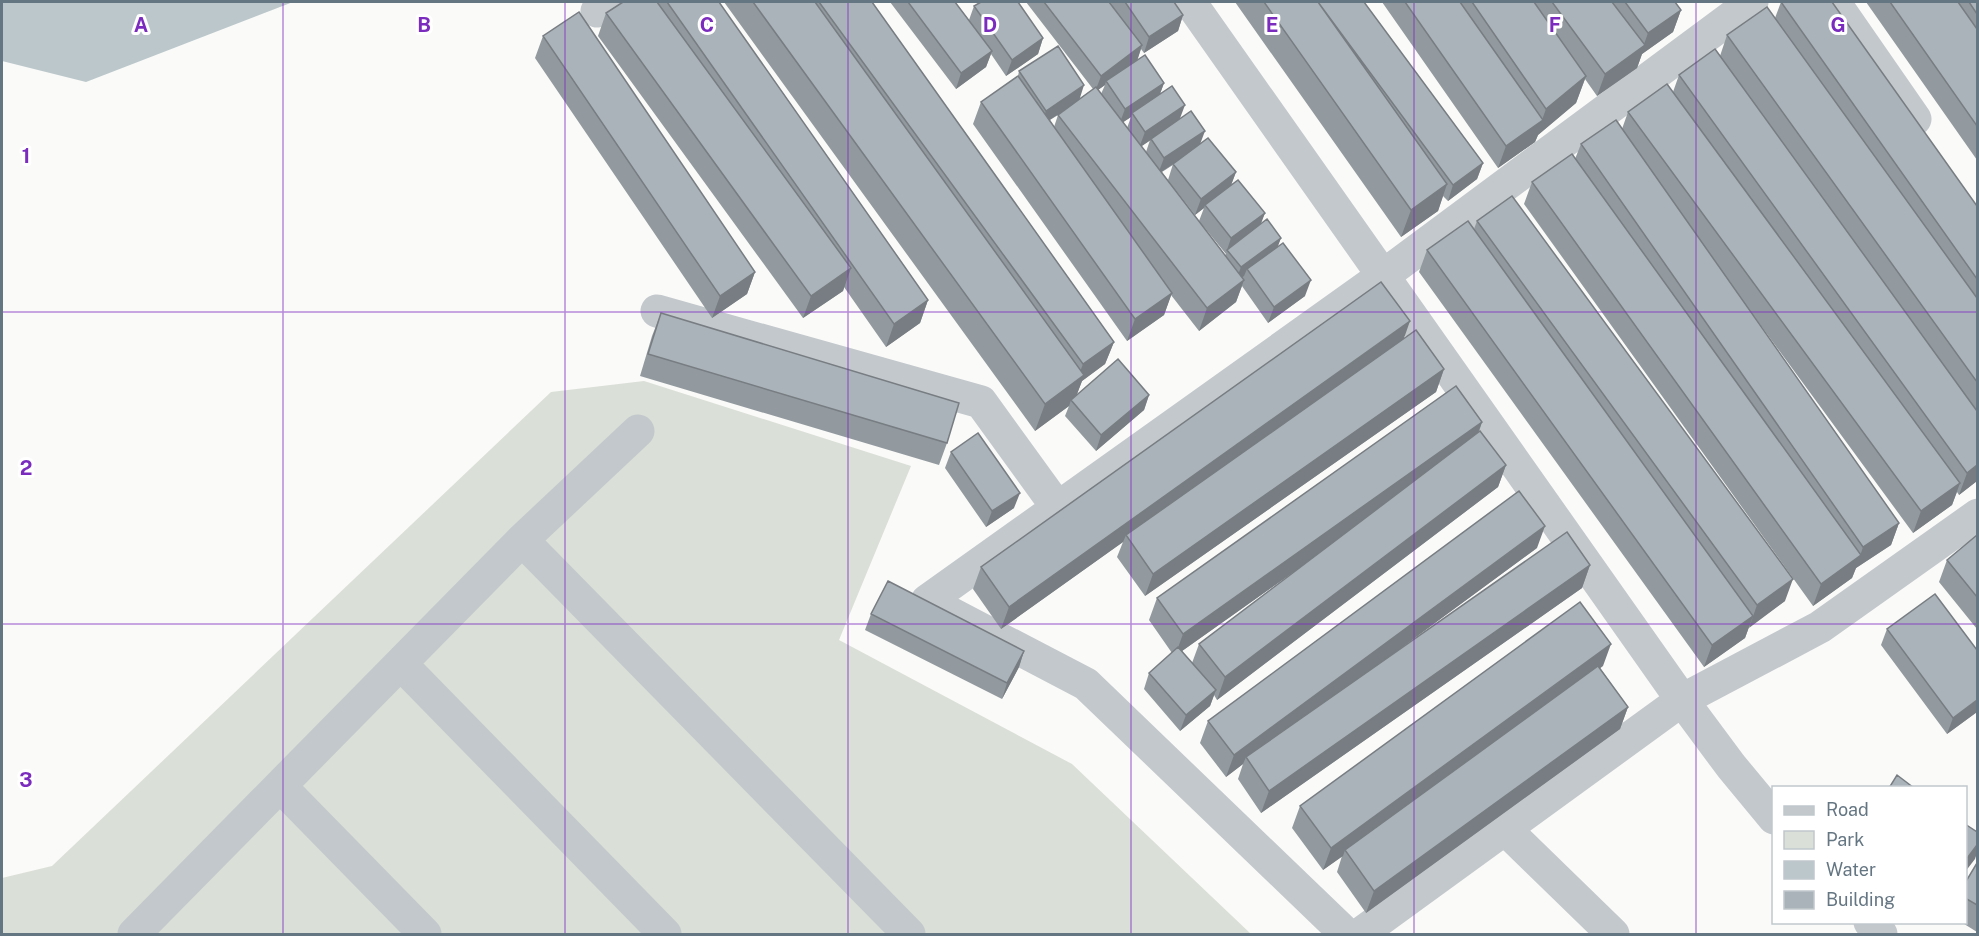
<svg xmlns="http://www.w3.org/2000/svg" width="1979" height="936" font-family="'Public Sans',sans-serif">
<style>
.green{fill:#dadfd7}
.water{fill:#bbc7cb}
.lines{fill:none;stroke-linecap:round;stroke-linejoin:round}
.minor{stroke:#c3c8cc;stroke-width:33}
.wall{fill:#929a9f;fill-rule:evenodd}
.shaded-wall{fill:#777d82}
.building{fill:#aab3b9;stroke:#777d82;stroke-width:1.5}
.grid{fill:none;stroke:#7b2cbf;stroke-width:1.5;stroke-opacity:0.55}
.grid-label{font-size:20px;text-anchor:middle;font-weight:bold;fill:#7b2cbf;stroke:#fff;stroke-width:6;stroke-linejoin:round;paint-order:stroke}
</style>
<rect width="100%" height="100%" fill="#fafaf8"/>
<path class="green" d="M644,381l267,85 -72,174 233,124 179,170h-1249v-56l50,-12 499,-474z"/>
<path class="water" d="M2,2h291l-207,80 -84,-21z"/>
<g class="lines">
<path class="minor" d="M1190,2l492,698 49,66 43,52
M1834,2l81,117
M597,11l16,-9
M657,311l324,91 76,105
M522,540l387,394
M401,664l264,270
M281,787l144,147
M1504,828l109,106
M1870,922l11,12
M134,934l388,-394 116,-109
M1346,934l-260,-250 -159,-83 457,-326 368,-273
M1360,934l322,-234 138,-73 158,-112"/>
</g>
<path class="wall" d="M623,2h96l209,298 -8,23 -34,24 -42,-60 -1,4 -40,27 -205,-282 8,-23z
M724,2h148l242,340 -9,22 -23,17 -5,13 72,1 -5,15 -48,41 -31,-35 4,-10 -34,25z
M890,2h65l14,18 5,-14 69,32 -5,16 -32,22 -15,-22 -5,13 -30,22z
M1026,2h148l9,13 -5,16 -34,22 -3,-4 -4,12 27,22 -4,11 40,51 36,27 -5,13 34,28 -5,11 21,14 -4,9 28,49 -37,27 -26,-37 -6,16 -37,29 -28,-36 -7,20 -37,26 -154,-217 8,-22 37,-26 1,-5 60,28 14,-10zM1105,85l-4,9 -3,-4zM1066,110l-8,5 -4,12 -4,-7zM1131,117l-4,11 -4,-6zM1150,140l-4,12 -5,-6zM1176,163l-3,1 -5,16 27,35 9,-7 -5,13 27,33 -1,1 -63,-83z
M1235,2h129l119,161 -6,16 -29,22 -5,-5 -5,15 -37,26z
M1382,2h293l6,8 -8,22 -31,22 -5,14 -40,28 -12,-17 -9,24 -38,32 -3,7 -37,26z
M1781,2l196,204v275l-18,14 -2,-3 -5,13 -39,28 -165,-225 151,215 -8,22 -35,23 -4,10 -39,28 -289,-402 8,-22 43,-23 6,-15 41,-15 6,-17 45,-20 6,-17 41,-19 7,-21 48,-17z
M1866,2h111v158z
M543,36l212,236 -8,22 -35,24 -177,-260z
M1477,221l308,380 -36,26 -4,11 -41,29 -285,-395 8,-22 47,-21z
M661,313l286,130 -8,22 -299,-89 12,-40z
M1403,339l41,30 -8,23 -291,204 -28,-39 6,-15 -122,87 -28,-40 8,-22z
M1482,422l-3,10 27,33 -8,22 -281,213 -3,-5 -4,11 -30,25 -36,-42 5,-16 23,-20 -23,-33 8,-22zM1306,563l-107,81 -7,19 -10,-12z
M951,452l63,56 -28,19 -41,-59z
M1977,535v94l-38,-47 8,-22z
M1537,548l-149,109 202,-92 -8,23 -321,225 -23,-34 5,-15 -17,13 -26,-34 8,-22z
M871,614l153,37 -5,16 -17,32 -137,-69z
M1887,629l90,83 -30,22 -66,-89z
M1603,666l-3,2 28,39 -8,22 -254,184 -29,-41 5,-16 -19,14 -31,-42 8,-22z
M1977,863v69l-16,-10h4v-39z"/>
<path class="shaded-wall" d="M1681,10l-8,22 -31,22 -5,14 -40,28 8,-22 38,-27 5,-14z
M1183,15l-5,16 -34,22 5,-16z
M1043,38l-5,16 -32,22 6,-16z
M1142,45l-5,16 -31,20 -1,4 -10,7 6,-16z
M992,51l-6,16 -30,22 5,-16z
M1586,76l-10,27 -38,32 -3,7 -37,26 8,-22 36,-26 4,-11z
M1164,83l-6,16 -26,14 -1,4 -12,8 6,-16z
M1084,85l-5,16 -39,25 6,-15z
M1185,105l-6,16 -40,27 6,-16z
M1205,131l-6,16 -41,27 6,-16z
M1483,163l-6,16 -29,22 5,-16z
M1236,172l-6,16 -25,17 -1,3 -9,7 6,-16z
M1447,184l-9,27 -37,26 10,-27z
M1265,213l-6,16 -32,21 4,-12z
M1281,238l-6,16 -28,15 -3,7 -9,7 6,-16z
M851,268l-8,23 -40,27 8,-22z
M755,272l-8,22 -35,24 8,-22z
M1244,280l-8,22 -37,29 8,-23z
M1311,280l-6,16 -37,27 6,-16z
M1172,293l-8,22 -37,26 8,-22z
M928,300l-8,23 -34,24 8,-23z
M1410,321l-8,23 -276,191 -3,7 -122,87 8,-22z
M1114,342l-9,22 -23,17 -8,21 -3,-2 -2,6 -34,25 10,-27 32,-24 6,-16z
M1444,369l-8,23 -291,204 8,-22z
M1149,395l-5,15 -48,41 5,-16z
M1482,422l-8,22 -299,212 8,-22z
M1506,465l-8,22 -281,213 8,-23z
M1977,465v16l-18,14 8,-22z
M1960,483l-8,22 -39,28 8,-22z
M1020,493l-6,15 -28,19 6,-16z
M1899,523l-8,22 -35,23 -4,10 -39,28 8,-22 39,-28 3,-9z
M1545,526l-8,22 -289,213 -2,-4 -3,7 -17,13 8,-22z
M1590,565l-8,23 -321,225 8,-22z
M1793,579l-8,22 -36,27 8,-23z
M1753,616l-8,22 -41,29 8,-22z
M1611,644l-8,22 -256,187 -2,-3 -2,6 -20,14 8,-22z
M1024,651l-5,16 -17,32 5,-16z
M1216,690l-6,16 -30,25 6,-16z
M1977,700v12l-30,22 6,-16z
M1628,707l-8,22 -254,184 8,-22z
M1977,845v8l-2,6 -10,13v-11z"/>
<path class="building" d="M623,2h34l194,266 -40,28 -205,-283z
M667,2h52l209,298 -34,24z
M753,2h62l269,373 -39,29z
M819,2h53l242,340 -31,22z
M908,2h47l37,49 -31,22z
M981,2h37l25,36 -31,22 -38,-54z
M1044,2h65l33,43 -41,31z
M1125,2h49l9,13 -34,22z
M1264,2h54l129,182 -36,26z
M1318,2h46l119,161 -30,22z
M1405,2h55l83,118 -37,26z
M1472,2h62l52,74 -40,33z
M1552,2h60l33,43 -40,29z
M1625,2h50l6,8 -33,23z
M1781,2h51l145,204v73z
M1890,2h68l19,27v97z
M1969,2h8v12z
M1767,7l210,291v84l-250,-347z
M579,12l176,260 -35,24 -177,-260z
M1058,46l26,39 -38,26 -27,-40z
M1715,49l262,362v54l-10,8 -288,-398z
M1145,55l19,28 -39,26 -19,-28z
M1018,76l154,217 -37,26 -154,-217z
M1667,84l293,399 -39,28 -293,-399z
M1172,86l13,19 -40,27 -13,-19z
M1096,87l148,193 -37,28 -149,-193z
M1191,111l14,20 -41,27 -13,-19z
M1616,120l283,403 -36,24 -282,-403z
M1208,138l28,34 -35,27 -28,-35z
M1572,154l289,401 -40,29 -289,-402z
M1238,180l27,33 -34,25 -26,-33z
M1512,196l281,383 -36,26 -280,-384z
M1267,219l14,19 -40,29 -14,-17z
M1468,221l285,395 -41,29 -285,-395z
M1283,243l28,37 -37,27 -27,-38z
M1381,282l29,39 -401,286 -28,-40z
M661,313l298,90 -12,40 -299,-89z
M1416,330l28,39 -291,205 -27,-39z
M1118,359l31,36 -48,40 -30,-35z
M1456,386l26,36 -299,212 -26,-36z
M1480,431l26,34 -281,212 -26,-33z
M978,433l42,60 -28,18 -41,-59z
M1519,491l26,35 -311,229 -26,-34z
M1567,532l23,33 -321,226 -23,-34z
M1977,535v62l-30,-37z
M888,581l136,70 -17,32 -136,-69z
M1935,594l42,56v50l-24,18 -66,-89z
M1580,602l31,42 -280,204 -31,-42z
M1178,647l38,43 -30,25 -37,-42z
M1598,666l30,41 -254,184 -29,-41z
M1897,775l17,13h-25z
M1965,824l12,8v13l-12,16z
M1977,863v42l-12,-7v-15z"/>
<path class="grid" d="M283,2v932M565,2v932M848,2v932M1131,2v932M1414,2v932M1696,2v932M2,312h1976M2,624h1976"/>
<g class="grid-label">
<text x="141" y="32">A</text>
<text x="424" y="32">B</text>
<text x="707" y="32">C</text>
<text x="990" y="32">D</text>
<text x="1272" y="32">E</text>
<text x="1555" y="32">F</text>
<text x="1838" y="32">G</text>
<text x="26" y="163">1</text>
<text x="26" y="475">2</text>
<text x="26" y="787">3</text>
</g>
<rect width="1979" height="936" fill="none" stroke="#657683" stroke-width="6"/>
<rect x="1772" y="786" width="195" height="138" fill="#ffffff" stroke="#c1c8cd" stroke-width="1.5"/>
<rect x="1784" y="806" width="30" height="9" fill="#c3c8cc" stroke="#c1c8cd" stroke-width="1.5"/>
<text x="1826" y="816" font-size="18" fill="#657683">Road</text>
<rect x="1784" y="831" width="30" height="18" fill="#dadfd7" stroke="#c1c8cd" stroke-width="1.5"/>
<text x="1826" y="846" font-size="18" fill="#657683">Park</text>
<rect x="1784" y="861" width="30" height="18" fill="#bbc7cb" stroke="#c1c8cd" stroke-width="1.5"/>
<text x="1826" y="876" font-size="18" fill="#657683">Water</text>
<rect x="1784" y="891" width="30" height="18" fill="#aab3b9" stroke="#c1c8cd" stroke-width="1.5"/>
<text x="1826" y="906" font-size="18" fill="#657683">Building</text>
</svg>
